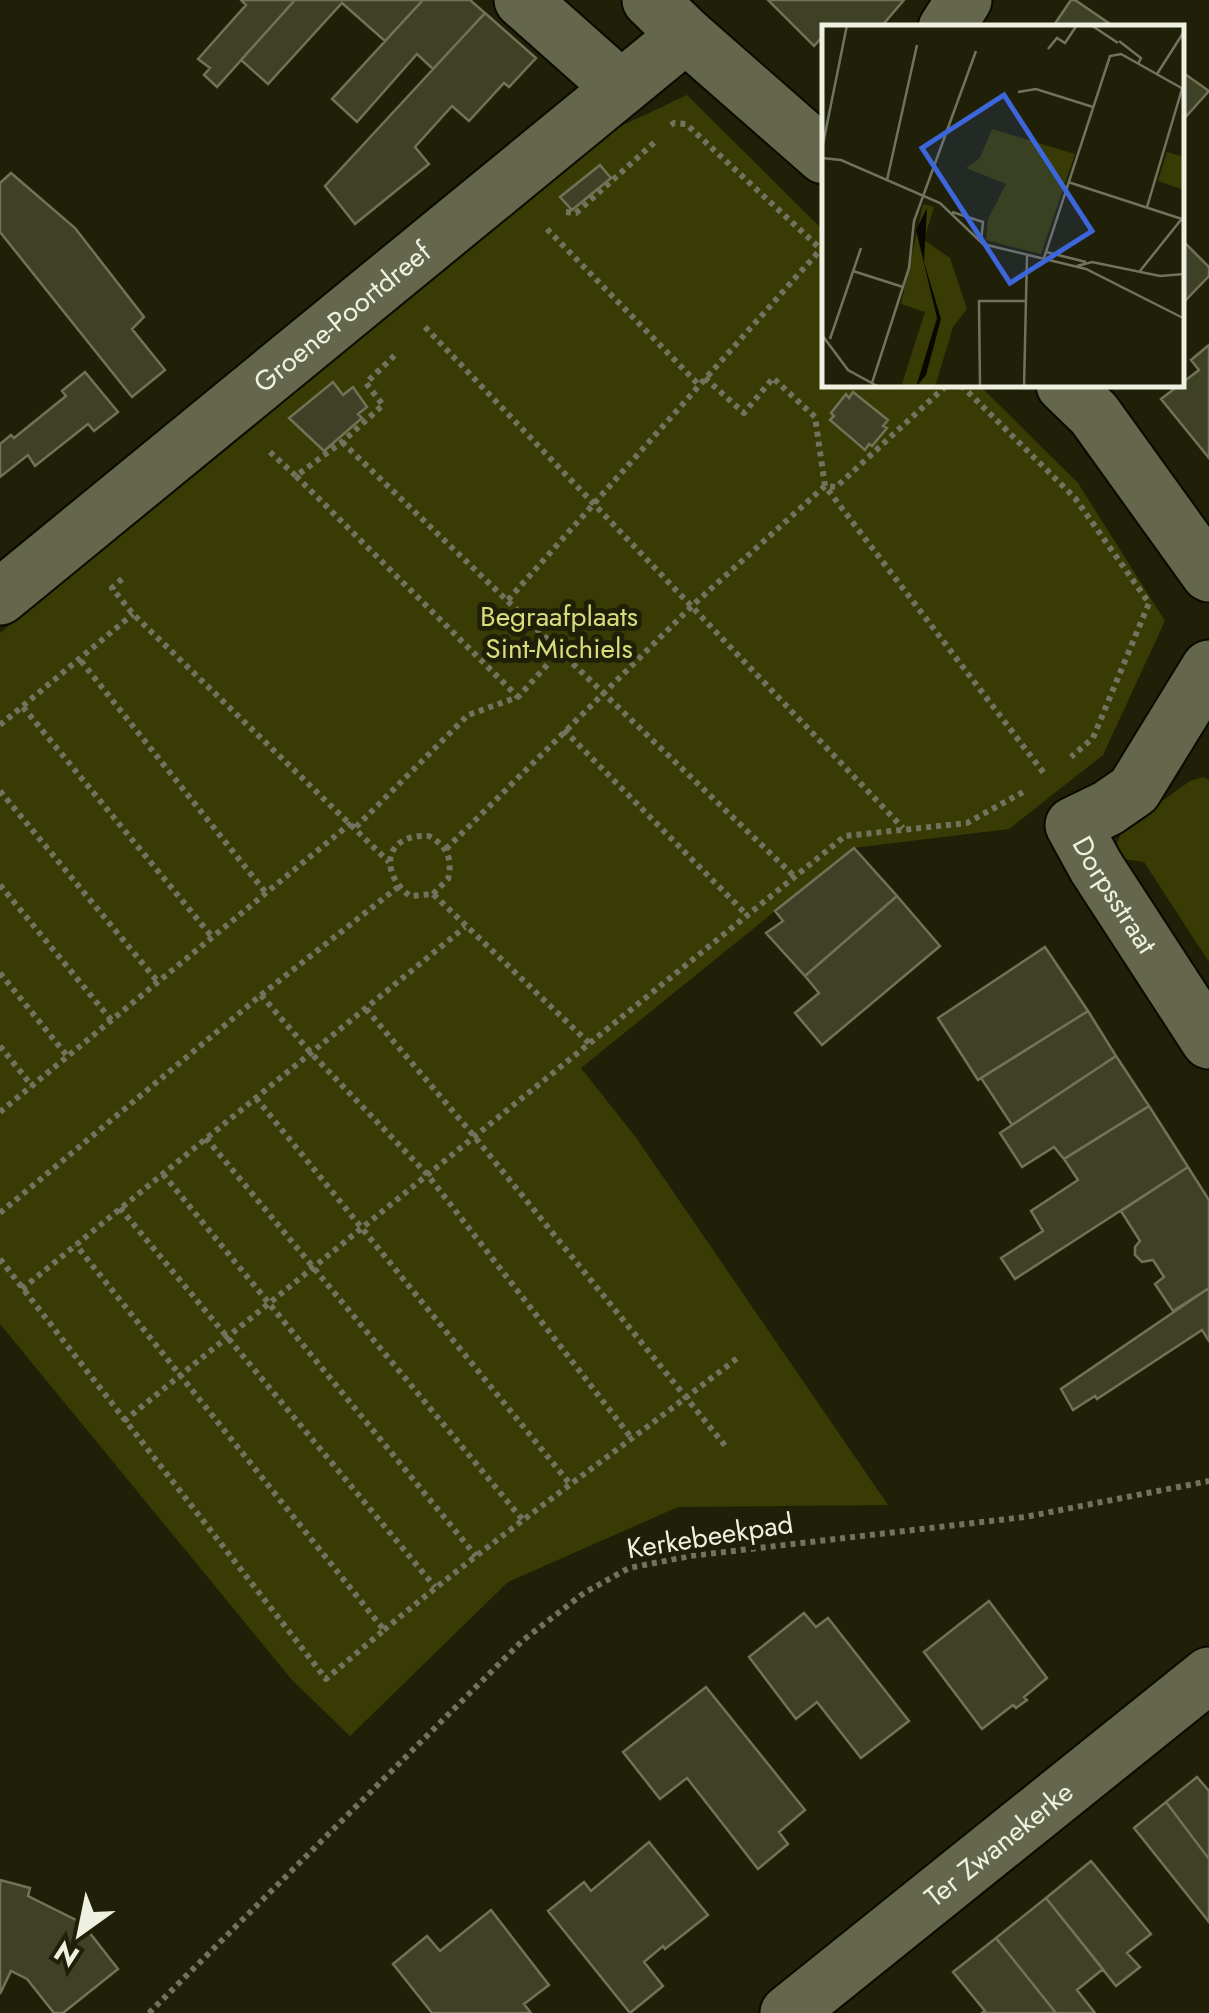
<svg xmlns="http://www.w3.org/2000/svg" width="1209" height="2013" font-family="Jost,sans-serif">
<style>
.green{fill:#393b04}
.building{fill:#3f4127;stroke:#717357;stroke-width:2.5}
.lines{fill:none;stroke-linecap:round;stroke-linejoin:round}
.minor-casing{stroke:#090a00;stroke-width:59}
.tertiary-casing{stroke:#090a00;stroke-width:59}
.path{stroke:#72735e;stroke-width:6;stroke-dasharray:5 5;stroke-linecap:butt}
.minor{stroke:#64674b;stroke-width:55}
.tertiary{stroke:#64674b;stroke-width:55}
.labels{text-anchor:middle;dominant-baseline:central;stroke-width:10;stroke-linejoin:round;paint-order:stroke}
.street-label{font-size:28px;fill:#eef0e0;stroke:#1f2007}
.park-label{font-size:28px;fill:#d7dd7d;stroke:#1f2007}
.inset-road{fill:none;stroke:#72735e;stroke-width:2.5}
.view{fill:#3c66d9;fill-opacity:0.15;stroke:#3c66d9;stroke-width:5}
.inset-edge{fill:none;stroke:#eef0e0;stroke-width:5}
</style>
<rect width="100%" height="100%" fill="#1f2007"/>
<path class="green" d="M687,95l137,136v154h155l99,98 87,138 -62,134 -94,74 -156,19 -272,220 56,71 251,366 -210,2 -170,75 -158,154 -58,-56 -292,-356v-691l619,-506z
M1204,777l5,3v182l-65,-100 -22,-3 -6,-14 7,-16 67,-48z"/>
<path class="building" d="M241,0h54l-78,87 -13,-12 6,-7 -12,-9 48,-54z
M295,0h128l-38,41 -43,-38 -74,81 -27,-24z
M423,0h47l15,13 -52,56 -16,-15 -60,68 -25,-23z
M768,0h136l-24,28h-56v7l-10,11z
M1071,0h4l41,28h-64z
M485,13l51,45 -27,29 -5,-4 -35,38 -17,-15 -37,41 14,17 -74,60 -30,-38z
M1182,72l27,19 -27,30z
M600,165l11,13 -39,32 -12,-13z
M11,173l64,55 69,89 -12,12 33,41 -33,27 -132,-165v-49z
M1182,240l27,27v9l-27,28z
M1209,345v113l-48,-59 38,-29 -8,-10z
M85,372l33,40 -24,19 -6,-7 -53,42 -7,-11 -28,22v-33l11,-9 3,3 52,-42 -4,-5z
M333,382l10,13 10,-8 14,20 -9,7 4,4 -38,33 -35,-33z
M853,392l35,28 -5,6 4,2 -15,18 -3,-2 -4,6 -35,-30 4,-4 -3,-3 15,-19 3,4z
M854,848l43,48 -92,80 -39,-43 17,-12 -8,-10z
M897,896l43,50 -118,99 -27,-32 24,-20 -14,-17z
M1045,947l43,64 -110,69 -40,-62z
M1088,1011l28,45 -104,69 -31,-47z
M1116,1056l33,50 -85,53 -10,-12 -32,20 -22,-34z
M1149,1106l39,61 -173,112 -14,-21 42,-27 -12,-20 47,-31 -14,-21z
M1188,1167l21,33v88l-36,23 -18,-27 9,-7 -11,-17 -11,2 -7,-7v-8l5,-6 -19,-30z
M1209,1288v53l-7,-11 -105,69 -2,-3 -22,14 -12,-21z
M989,1601l58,77 -23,19 3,3 -11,8 -3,-3 -31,24 -58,-77z
M804,1613l12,14 12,-9 81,103 -48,37 -44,-56 -21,17 -47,-62z
M706,1687l99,123 -26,22 9,12 -30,25 -71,-91 -27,21 -37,-47z
M1197,1777l12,14v68l-43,-57z
M1166,1802l43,57v63l-75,-94z
M649,1842l59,73 -43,34 -2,-3 -19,16 19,24 -33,27 -82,-102 36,-29 7,9z
M1091,1861l60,73 -24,19 13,14 -24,19 -70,-88z
M0,1880l30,8 -2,8 54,27 36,46 -55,44h-9l-27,-34 -16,-8 -11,23z
M1046,1898l57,71 -26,21 18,23h-39l-60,-75z
M491,1910l58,75 -25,19 7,9h-99l-39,-49 34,-28 13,15z
M996,1938l60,75h-74l3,-2 -32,-39z"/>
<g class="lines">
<defs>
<g id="minor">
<path d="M522,0l99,88"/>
<path d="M946,28l18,-28"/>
<path id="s1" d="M0,597l686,-562"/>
<path id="s2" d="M1209,668l-75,122 -26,18 -35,17 23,42 113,174"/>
<path id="s3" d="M788,2013l421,-338"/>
</g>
<path id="tertiary" d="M650,0l36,35 138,121
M1064,385l30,29 115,160"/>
</defs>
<use href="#minor" class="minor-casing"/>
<use href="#tertiary" class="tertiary-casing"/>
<path class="path" d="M671,125l3,-2 12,1 138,128
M566,212l10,1 80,-72
M547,229l152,156
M425,327l478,501
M705,378l39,35 29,-35 42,39 10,69 221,290
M961,385l114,113 74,105 -56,135 -22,19
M342,442l453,435
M270,452l26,24 46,-34 41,-37 -17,-22 30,-29
M296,476l222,221
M122,579l-10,9 21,26 256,248
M508,600l313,-351
M81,661l185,232
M23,707l190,231
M0,725l133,-111
M564,730l183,185
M0,791l158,191
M356,827l112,-112 50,-18 41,-45
M446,849l247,-244 132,-119 11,1 111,-102
M0,885l112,136
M433,894l15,-15c5,-20 -1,-33 -19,-43 -44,-3 -51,36 -19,60l23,-2 156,149
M0,973l68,84
M261,995l50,58 116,121 206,266
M366,1009l108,127 253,312
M0,1046l32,40
M256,1098l314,386
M0,1112l351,-289
M206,1138l316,381
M163,1174l313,382
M120,1208l315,379
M0,1213l261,-218 137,-108
M0,1259l326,420 58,-49 -308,-385
M22,1289l443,-362
M124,1421l721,-585 122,-13 58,-32
M384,1630c115,-96 238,-182 356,-274
M149,2013l373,-372 62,-48 45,-25 61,-12 335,-39 184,-36"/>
<use href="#minor" class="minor"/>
<use href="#tertiary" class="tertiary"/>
</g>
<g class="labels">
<g class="street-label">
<text stroke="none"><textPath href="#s1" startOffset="442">Groene-Poortdreef</textPath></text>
<text stroke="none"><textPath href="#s2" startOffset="295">Dorpsstraat</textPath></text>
<text transform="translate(710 1536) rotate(-9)">Kerkebeekpad</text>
<text stroke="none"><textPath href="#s3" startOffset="270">Ter Zwanekerke</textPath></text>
</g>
<g class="park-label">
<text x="559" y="616">Begraafplaats<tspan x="559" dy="32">Sint-Michiels</tspan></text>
</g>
</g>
<g transform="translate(822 25)">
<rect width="362" height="362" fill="#1f2007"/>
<path d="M170,104l83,25 -34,100 -55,-14 2,-21 18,-35 -40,-16 14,-10zM345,127l17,5v33l-26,-9zM101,179l11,3 -10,33 26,18 17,51 -14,18 -18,60h-34l24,-75 -24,-8z" fill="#393b04"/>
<path d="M105,183l-3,54 17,57 -15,56 -10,12 21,-69 -21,-88z" fill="#080800"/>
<path class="inset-road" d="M269,0l27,18M297,16l22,17 -3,6M226,24l9,-11 8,5 12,-18M335,49l28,-44M196,67l18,-3 57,18M0,124l25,-124M0,133l19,2 99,43 43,41 103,25 99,50M65,155l30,-135M246,157l114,37M325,182l35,-118M130,187l31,10 -2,20M224,227l40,10M222,233l66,-202 11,-2 64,36M255,241l15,-4 68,14 25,-2M31,246l50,16M318,246l44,-55M0,310l26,35 31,17M8,314l31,-91M50,358l37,-115 5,-47 62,-170M158,362l-1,-86h48M202,362l3,-131"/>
<path class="view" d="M182,70l88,136 -82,52 -88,-135z"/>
<rect width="362" height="362" class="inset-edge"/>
</g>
<g transform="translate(80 1933) rotate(213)" stroke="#1f2007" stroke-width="8" paint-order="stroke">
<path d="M0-8L18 38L0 25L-18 38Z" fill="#eef0e0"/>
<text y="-15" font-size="28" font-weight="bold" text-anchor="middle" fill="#eef0e0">N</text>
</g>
</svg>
